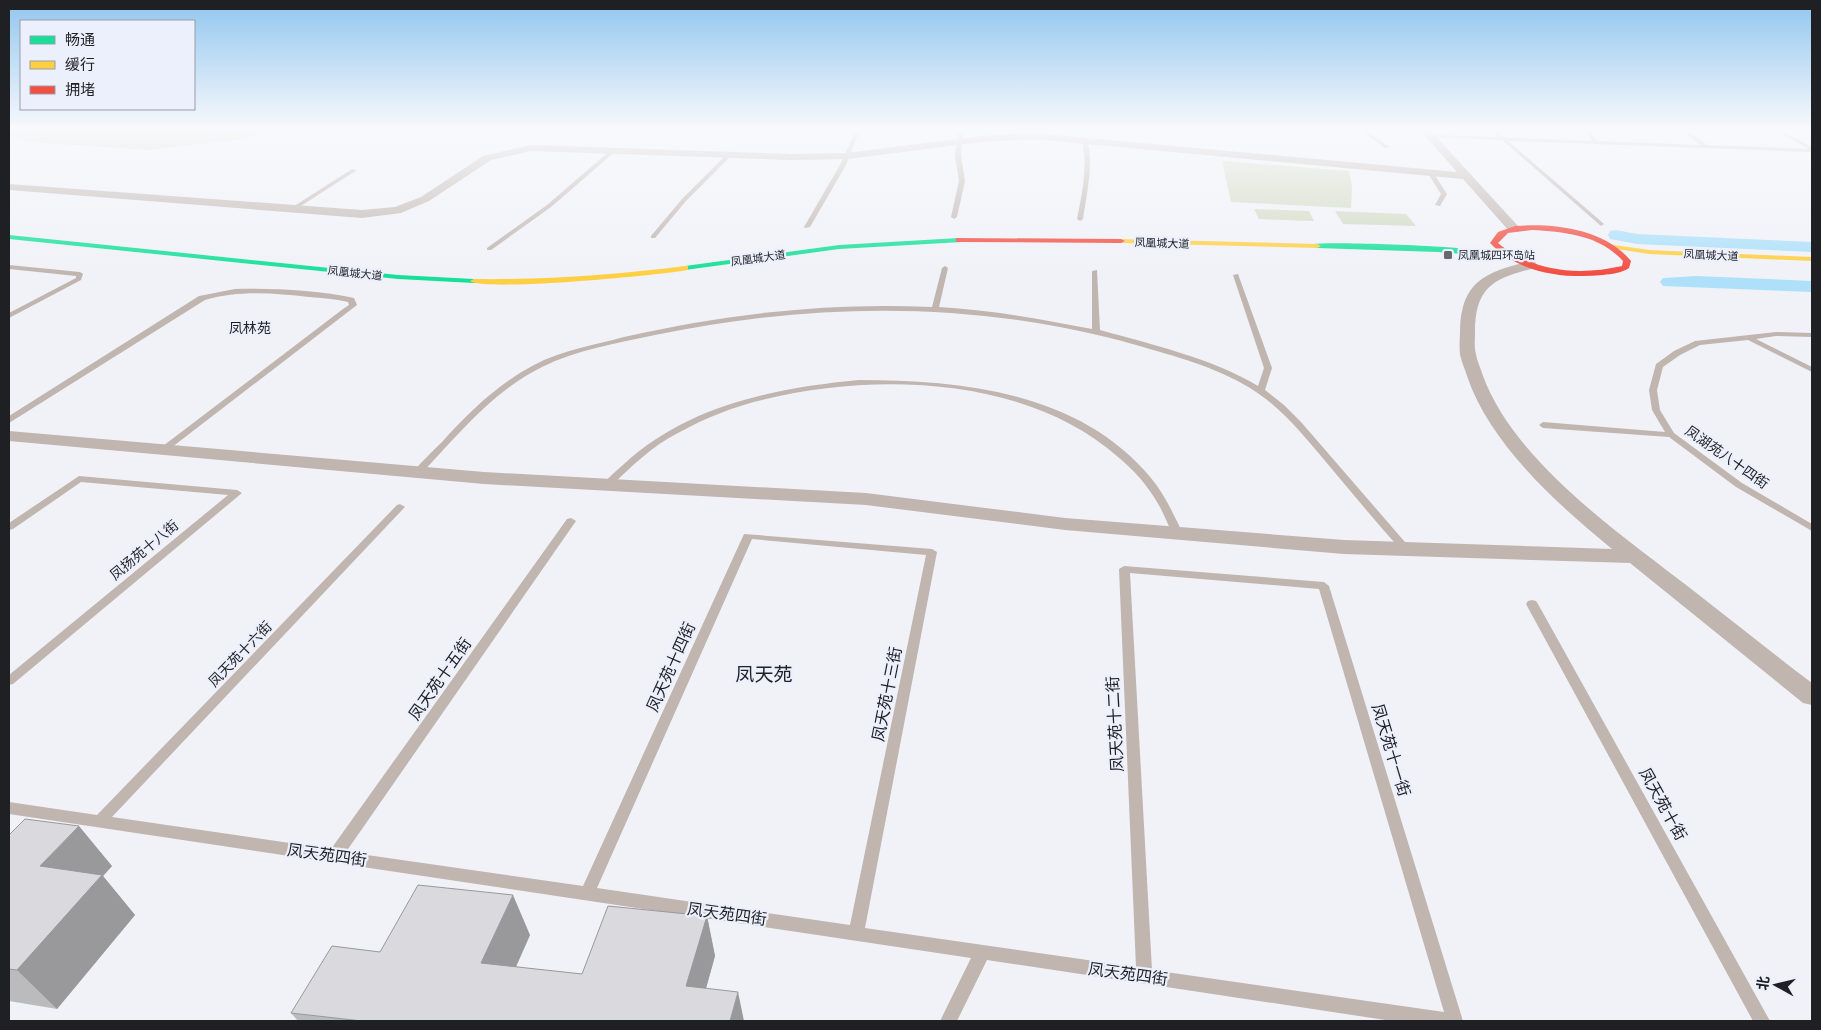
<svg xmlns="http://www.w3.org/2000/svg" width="1821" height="1030" font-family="Montserrat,'Noto Sans SC',sans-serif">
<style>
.green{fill:#d0d9c0}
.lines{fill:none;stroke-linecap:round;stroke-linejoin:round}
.canal{fill:#aee0fa;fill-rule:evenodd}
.lane{fill:#c0b5af;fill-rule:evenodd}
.street{fill:#c0b5af;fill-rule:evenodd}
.fast{fill:#16e098;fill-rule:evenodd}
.slow{fill:#ffcf43;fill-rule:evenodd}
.jam{fill:#f24e42;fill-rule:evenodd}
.wall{fill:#bbbbbe}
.shaded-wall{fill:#99989b}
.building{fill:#dad9dd;stroke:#99989b}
.poi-dot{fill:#686a6e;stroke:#ecf0fc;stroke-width:2}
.labels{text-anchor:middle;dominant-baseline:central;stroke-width:4.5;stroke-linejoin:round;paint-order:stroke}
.far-street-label{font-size:11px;fill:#1f2024;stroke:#ecf0fc}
.far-poi-label{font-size:11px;fill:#1f2024;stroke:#ecf0fc;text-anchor:start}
.far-quarter-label{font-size:14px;fill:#1f2024;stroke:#ecf0fc}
.street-label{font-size:14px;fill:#1f2024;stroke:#ecf0fc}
.near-street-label{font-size:16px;fill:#1f2024;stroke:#ecf0fc}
.near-quarter-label{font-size:19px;fill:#1f2024;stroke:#ecf0fc}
</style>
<rect width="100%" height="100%" fill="#f0f2f8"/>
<path class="green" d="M9,130h266l-33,9 -93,11 -122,-8 -18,-8z
M1222,161l127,10 3,15 -1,22 -120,-6z
M1254,209l55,2 5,10 -55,-2z
M1335,211l71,3 10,12 -73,-2z"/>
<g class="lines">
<path class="canal" d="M1616,230l21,4 175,8v10l-175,-8 -27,-5 -2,-4 2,-4z
M1696,276l116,5v11l-149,-6 -3,-4 3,-4z"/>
<path class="lane" d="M856,130h4l-14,35 -36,62 -5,1 -1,-1 36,-62z
M959,130h4l-2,26 4,25 -8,36 -3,2 -3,-2 8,-36 -4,-25z
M1360,130h5l25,17 -5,1z
M1491,130h5l8,7 88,4 -7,-11h4l8,11 103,4 -18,-15h5l20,15 102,4 -34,-19h5l32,17v5l-304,-11 95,82 1,1 -3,2 -99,-86 -71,-3 -2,-1 2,-1 67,2z
M1085,139l3,2c5,26 -1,52 -5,78l-3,2 -3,-2c5,-26 11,-51 5,-78z
M612,149l5,1 -66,57 -60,43h-4v-2l60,-43z
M728,153l5,1 -47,47 -31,37h-4v-2l31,-37z
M352,169l5,1 -64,41 -5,-1z
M1428,171h4l15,23 -7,12 -5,-1 6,-11 -14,-22z
M9,265l71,7 3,2 -2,6 -72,38v-5l67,-35v-2l-67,-7z
M945,266l3,2 -9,39c52,3 102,12 153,22v-58l5,-1 3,60c50,14 114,29 158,56l6,-18 -31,-93 5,-1 34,94 -7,22 19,15 17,17 110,127 -1,2h-8c-26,-29 -51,-59 -76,-89 -23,-27 -45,-55 -76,-74 -34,-21 -76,-32 -114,-43 -160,-45 -320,-43 -481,-10 -38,8 -79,15 -113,32 -49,24 -84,68 -121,107h-6l-2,-2c9,-11 19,-20 29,-30 27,-30 56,-58 92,-77 28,-15 60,-20 90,-28 101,-23 204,-35 308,-30l10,-39z
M235,289c36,-1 84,1 119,9l3,7 -190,146 -3,1 -5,-3 184,-140 6,-4 -1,-3c-13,-3 -26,-4 -39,-5 -35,-4 -70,-7 -104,3l-196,123v-7l190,-120z
M1776,332l36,1v4l-36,-1 -20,3 56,28v5l-64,-32 -48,5 -20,10 -17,12 -6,23 3,20 14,23 68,50 70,41v7l-76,-44 -67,-50 -126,-9 -4,-3 4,-3 122,10 -13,-22 -3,-20 7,-26 18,-13 21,-10z
M859,380c103,0 221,12 292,98 14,17 23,37 32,56l-1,2h-8c-6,-10 -10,-23 -17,-34 -10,-17 -23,-32 -39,-45 -90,-80 -240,-85 -352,-58 -31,7 -61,19 -88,34 -26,13 -47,34 -68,54h-6l-2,-2c7,-8 15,-15 22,-21 64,-59 151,-76 235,-84z
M79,476l158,14 5,3 -229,191 -4,1v-10l219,-180 -147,-13 -68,47 -4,1v-7z
M400,504l5,3 -2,2 -291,308 219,32 236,-330 4,-1 5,3 -230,331 237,34 161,-352 188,15 5,3 -72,376 271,39 -17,-398 5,-3 200,16 5,4 134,435h-71l-405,-61 -30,61h-17l31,-63 -962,-144v-12l88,13 300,-310zM752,539l174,16 -76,370 -253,-37zM1130,573l189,16 125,423 -292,-42z
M1532,600l4,1 2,3 232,417h-17l-227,-417 2,-3z"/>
<path class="street" d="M1420,130h10l88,96 2,3 -2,3h-8l-47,-53 -430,-40 -51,3 -135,17 -56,1 -260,-9 -40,9 -62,41 -28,12 -39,5 -353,-28v-6l353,26 33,-3 26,-10 62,-41 48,-11 260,9 56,-1 135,-17 51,-3 424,39z
M1530,261l5,1 2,3 -2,3c-40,10 -60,18 -60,64 0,7 -1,15 1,22 1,7 5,15 7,22 32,86 136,157 207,212 40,31 81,64 122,95v22l-9,-2 -16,-13 -157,-127 -286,-9 -279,-24 -199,-25 -382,-21 -475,-43v-10l475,41 382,21 199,25 279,22 268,9c-55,-45 -122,-105 -145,-173 -2,-7 -6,-15 -7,-22 -1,-7 0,-16 0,-23 1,-51 27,-59 70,-70z"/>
<path class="fast" d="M9,235l389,40 76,4 4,2 -4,2 -76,-4 -389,-40z
M959,238h3v4l-123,7 -154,21 -4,-2 4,-2 154,-21z
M1314,244c22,-3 187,3 200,12l-4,2 -72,-6 -121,-4h-3z"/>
<path class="slow" d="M1118,239l199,5 4,2 -4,2 -196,-5 -4,-2z
M1607,244l42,6 163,7v4l-163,-7 -39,-6h-3z
M685,266h3v4c-28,5 -202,22 -218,11l4,-2c71,1 141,-4 211,-13z"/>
<path class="jam" d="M1515,226c39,-3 90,3 116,35l-2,7c-7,5 -18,6 -26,7 -39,4 -85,-2 -113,-32l8,-11zM1532,230c34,2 67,5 91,31l-1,5c-44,10 -89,6 -124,-23l10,-10z
M956,238l165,1 4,2 -4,2 -162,-1h-3z"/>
</g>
<path class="wall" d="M9,835l103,31 -9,10 32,39 -78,94 -48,-8z
M707,916l8,40 -9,32 38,33h-446l-7,-8 89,-61 150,-17 -14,32 66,7z"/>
<path class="shaded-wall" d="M79,826l33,40 -9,10 32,39 -78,94 -40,-39 23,-104z
M513,895l17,40 -30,67 -19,-39z
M707,916l8,40 -18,65 -11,-35z
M738,992l6,29h-14z"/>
<path class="building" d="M25,819l54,7 -39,40 62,9 -85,95 -8,-1v-134z
M418,885l95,10 -32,68 101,11 26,-68 99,10 -21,70 52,6 -8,29h-368l-71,-8 41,-67 48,6z"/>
<linearGradient id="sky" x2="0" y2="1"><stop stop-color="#91c6ef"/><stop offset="0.47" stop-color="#f8f9fc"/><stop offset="1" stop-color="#f8f9fc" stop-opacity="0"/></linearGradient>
<rect width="1821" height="274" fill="url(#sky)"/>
<rect class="poi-dot" x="1443" y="250" width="10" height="10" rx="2.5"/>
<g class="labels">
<g class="far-street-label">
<text transform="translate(1162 243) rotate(2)">凤凰城大道</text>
<text transform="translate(1711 255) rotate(3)">凤凰城大道</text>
<text transform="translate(758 258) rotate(-8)">凤凰城大道</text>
<text transform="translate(355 273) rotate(6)">凤凰城大道</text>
</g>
<g class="far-poi-label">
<text x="1458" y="255">凤凰城四环岛站</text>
</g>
<g class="far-quarter-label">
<text x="250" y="328">凤林苑</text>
</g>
<g class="street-label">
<text transform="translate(1727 457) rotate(35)">凤湖苑八十四街</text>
<text transform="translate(144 550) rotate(-40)">凤扬苑十八街</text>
<text transform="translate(240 654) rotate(-46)">凤天苑十六街</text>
</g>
<g class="near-street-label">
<text transform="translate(671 667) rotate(-66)">凤天苑十四街</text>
<text transform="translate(440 679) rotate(-55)">凤天苑十五街</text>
<text transform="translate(887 694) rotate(-79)">凤天苑十三街</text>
<text transform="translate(1115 724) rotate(-93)">凤天苑十二街</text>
<text transform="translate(1391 750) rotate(73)">凤天苑十一街</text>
<text transform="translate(1663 804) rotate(61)">凤天苑十街</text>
<text transform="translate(327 855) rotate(8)">凤天苑四街</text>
<text transform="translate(727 914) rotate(8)">凤天苑四街</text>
<text transform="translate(1128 974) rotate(8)">凤天苑四街</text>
</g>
<g class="near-quarter-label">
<text x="764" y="674">凤天苑</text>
</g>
</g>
<rect width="1821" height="1030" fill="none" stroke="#1f2024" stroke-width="20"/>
<rect x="20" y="20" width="175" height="90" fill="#ecf0fc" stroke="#9a9da6"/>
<rect x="30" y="36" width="25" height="8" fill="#16e098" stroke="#9a9da6"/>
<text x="65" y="45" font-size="15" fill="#1f2024">畅通</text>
<rect x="30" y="61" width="25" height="8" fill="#ffcf43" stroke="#9a9da6"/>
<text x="65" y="70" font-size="15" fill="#1f2024">缓行</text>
<rect x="30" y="86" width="25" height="8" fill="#f24e42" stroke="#9a9da6"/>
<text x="65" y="95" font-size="15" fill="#1f2024">拥堵</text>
<g transform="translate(1776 985) rotate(278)" stroke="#ecf0fc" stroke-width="4" paint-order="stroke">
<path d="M0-4L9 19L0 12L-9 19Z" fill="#1f2024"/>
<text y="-8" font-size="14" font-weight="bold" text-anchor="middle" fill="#1f2024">北</text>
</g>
</svg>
